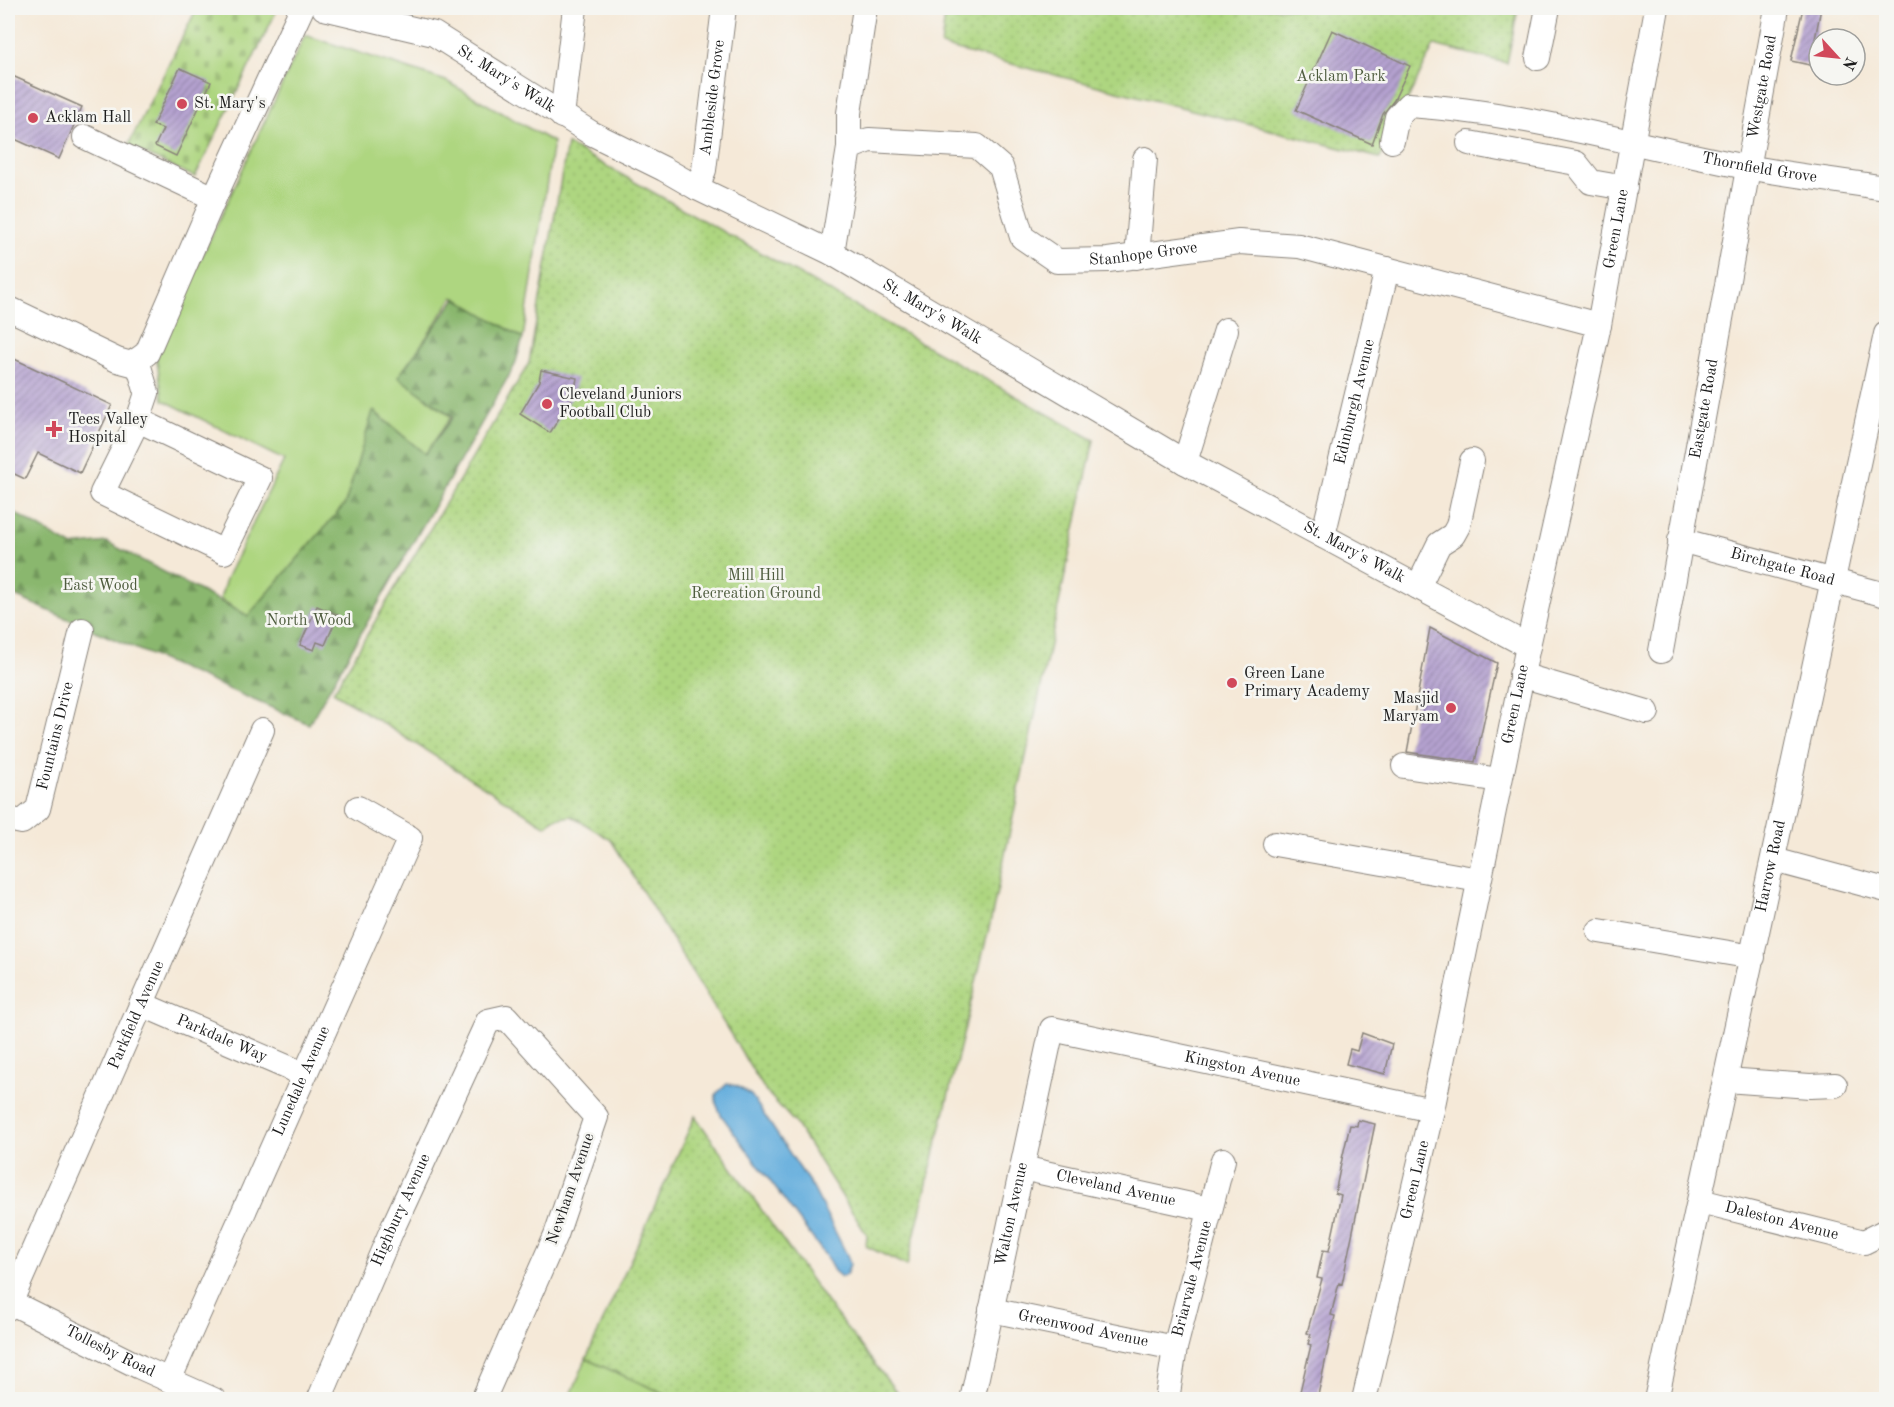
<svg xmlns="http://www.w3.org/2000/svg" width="1894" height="1407" font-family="'Old Standard TT',serif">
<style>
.grass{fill:#aed680;stroke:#65794e;stroke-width:1.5}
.forest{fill:url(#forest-firs);stroke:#536a45;stroke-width:1.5}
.cemetery{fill:url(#cemetery-stones);stroke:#65794e;stroke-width:1.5}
.park{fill:url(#park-dots);stroke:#65794e;stroke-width:1.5}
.water{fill:#65aedd;stroke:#40657c;stroke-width:1.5}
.building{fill:url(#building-hatch)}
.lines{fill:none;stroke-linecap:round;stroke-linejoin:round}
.minor-casing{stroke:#88827a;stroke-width:26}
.minor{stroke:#fff;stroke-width:24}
.poi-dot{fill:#d1495b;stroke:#f6f6f2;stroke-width:2}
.labels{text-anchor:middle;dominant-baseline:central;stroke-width:5;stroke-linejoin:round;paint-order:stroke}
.park-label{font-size:16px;fill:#4f5d3f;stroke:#f6f6f2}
.street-label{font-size:16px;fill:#1c1c1c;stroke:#f6f6f2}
.poi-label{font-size:16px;fill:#1c1c1c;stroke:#f6f6f2;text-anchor:start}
</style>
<defs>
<pattern id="forest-firs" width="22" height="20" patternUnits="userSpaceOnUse" patternTransform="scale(1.5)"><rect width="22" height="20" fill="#8ab76e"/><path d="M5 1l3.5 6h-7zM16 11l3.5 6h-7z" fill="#70945a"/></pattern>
<pattern id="cemetery-stones" width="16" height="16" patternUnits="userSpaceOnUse" patternTransform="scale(1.5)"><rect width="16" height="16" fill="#aed680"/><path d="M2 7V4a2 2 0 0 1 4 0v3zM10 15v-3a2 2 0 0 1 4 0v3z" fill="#95b76e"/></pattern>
<pattern id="park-dots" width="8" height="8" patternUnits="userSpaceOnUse" patternTransform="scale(1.5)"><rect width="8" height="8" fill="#aed680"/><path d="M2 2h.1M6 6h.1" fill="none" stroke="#95b76e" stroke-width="1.8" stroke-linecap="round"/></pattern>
<pattern id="building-hatch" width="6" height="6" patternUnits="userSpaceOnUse" patternTransform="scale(1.5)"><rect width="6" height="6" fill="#b5a2d0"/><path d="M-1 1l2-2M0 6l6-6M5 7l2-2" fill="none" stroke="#9283a8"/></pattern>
</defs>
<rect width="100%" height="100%" fill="#f6f6f2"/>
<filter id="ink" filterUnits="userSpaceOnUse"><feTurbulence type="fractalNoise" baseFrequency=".0167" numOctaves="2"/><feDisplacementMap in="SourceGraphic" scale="12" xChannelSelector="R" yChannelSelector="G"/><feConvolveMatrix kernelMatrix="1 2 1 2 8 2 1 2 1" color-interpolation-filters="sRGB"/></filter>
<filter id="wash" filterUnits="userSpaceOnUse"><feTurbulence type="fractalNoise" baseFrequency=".008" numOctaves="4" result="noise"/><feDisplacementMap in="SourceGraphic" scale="24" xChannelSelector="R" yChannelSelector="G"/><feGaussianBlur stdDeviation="1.35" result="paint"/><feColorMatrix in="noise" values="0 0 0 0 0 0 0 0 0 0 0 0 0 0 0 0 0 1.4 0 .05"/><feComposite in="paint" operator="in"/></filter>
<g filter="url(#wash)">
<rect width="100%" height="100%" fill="#f5e9d8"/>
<path class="grass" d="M305,35l141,46 107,61 -30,196 -70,-41 -53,80 51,40 -26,37 -51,-43 -29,93 -97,112 -28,-17 6,-20 58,-119 -121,-60 -7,-45z
M586,1359l91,40 -108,1z"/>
<path class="forest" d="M456,298l67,40 -8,27 -206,359 -301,-131v-84l63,37 36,-4 141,74 97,-112 28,-93 52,43 28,-37 -55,-40z"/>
<path class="cemetery" d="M197,8l80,2 -82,167 -67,-31z"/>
<path class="park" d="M946,8h572l-11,55 -73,-18 -54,113 -439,-112z
M567,144l527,296 -104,484 -83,342 -41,-20 1,-11 -72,-112 -30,-33 -154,-250 -39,-24 -19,3 -7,7 -213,-134 196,-329z
M695,1116l133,188 74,95h-225l-91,-40z"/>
<path class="water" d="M727,1084l10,2 14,9 62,93 34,67 3,9 -4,11 -5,2 -7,-6 -9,-16 -104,-140 -5,-12v-9z"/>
<g id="blocks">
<path class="building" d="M1803,8h18l-11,57 -19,-4z
M1332,30l78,36 -16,34 -11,14 -11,30 -76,-34z
M180,68l31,14 -35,74 -21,-10 8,-17 -10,-4z
M8,74l74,33 -23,52 -51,-23z
M8,356l104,49 -32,68 -42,-20 -13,26 -17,-8z
M541,370l36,8 -3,16 -24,39 -30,-19 19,-32z
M317,606l21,9 -13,30 -8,-3 -3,8 -14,-5z
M1430,628l67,35 -22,99 -68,-10z
M1362,1033l30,11 -7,30 -39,-10 4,-15 7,2z
M1358,1120l17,4 -33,160 -3,-1 -8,32 4,1 -18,84h-19l13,-55 -3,-1 3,-10 -4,-1 15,-54 -5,-1 6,-28 6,1 12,-56 -6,-2 7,-34 8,-34 7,1z"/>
</g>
</g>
<g filter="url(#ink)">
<use href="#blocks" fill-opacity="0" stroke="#88827a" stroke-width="1.5"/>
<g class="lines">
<defs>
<g id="minor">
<path id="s1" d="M324,8l110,26 157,99 73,36 33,19 135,65 353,209 343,184"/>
<path d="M1538,58l10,-50"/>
<path d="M562,116l13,-108"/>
<path d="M85,137l129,61"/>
<path id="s2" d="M1392,141l5,-24 11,-12c115,7 226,40 338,62 47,8 94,14 140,21"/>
<path d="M1469,143l107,20 15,19 34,6"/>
<path d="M849,148v-35l16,-105"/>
<path id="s3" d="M697,188l7,-18 20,-162"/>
<path id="s4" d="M832,253l17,-105 20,-8 108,6 24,21 21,70 35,24 51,-1 131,-18 60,4 300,79"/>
<path d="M1137,257l8,-98"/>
<path d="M12,310l105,50 15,4 15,-11 67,-155 88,-190"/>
<path d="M137,360l10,33 -9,27 -36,73 122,59 36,-74 -122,-58"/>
<path d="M1185,462l41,-132"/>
<path id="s5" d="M1323,536l64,-267"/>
<path id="s6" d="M1680,540l206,55"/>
<path d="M1418,587l21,-43 14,-9 5,-9 14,-65"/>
<path id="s7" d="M1661,651l116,-643"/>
<path d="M1521,675l126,37"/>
<path d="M1404,766l96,14"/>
<path id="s8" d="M8,819l14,3 16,-13 44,-179"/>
<path d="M1275,844l204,36"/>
<path d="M1774,860l112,30"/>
<path d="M1599,931l154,26"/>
<path id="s9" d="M141,1004l162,70"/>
<path d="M1726,1080l84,6 25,-1"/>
<path id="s10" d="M1022,1168l187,41"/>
<path id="s11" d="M1700,1201l164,41 22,-11"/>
<path id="s12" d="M8,1301l132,66 74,33"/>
<path id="s13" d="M8,1308l254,-578"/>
<path id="s14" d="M991,1310l184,38"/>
<path id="s15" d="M169,1380l241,-542 -52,-30"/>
<path id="s16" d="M319,1400l75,-175 94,-204 18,-4 90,100 -40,118 -73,165"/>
<path id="s17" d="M972,1400l80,-371 380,81"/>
<path id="s18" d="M1167,1400l8,-52 48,-188"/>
<path id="s19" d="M1364,1400l68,-290 96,-464 71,-321 58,-317"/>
<path id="s20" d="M1656,1400l230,-1066"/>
</g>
</defs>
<use href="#minor" class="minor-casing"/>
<use href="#minor" class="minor"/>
</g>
</g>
<g class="poi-dot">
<circle cx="182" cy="104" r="6"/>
<circle cx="33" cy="118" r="6"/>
<circle cx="547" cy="404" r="6"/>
<path d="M51 420h6v6h6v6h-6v6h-6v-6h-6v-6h6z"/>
<circle cx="1232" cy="683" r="6"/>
<circle cx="1451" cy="708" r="6"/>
</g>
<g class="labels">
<g class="park-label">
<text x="1341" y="77">Acklam Park</text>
<text x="756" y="576">Mill Hill<tspan x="756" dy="18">Recreation Ground</tspan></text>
<text x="100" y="586">East Wood</text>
<text x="309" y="621">North Wood</text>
</g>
<g class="street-label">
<text stroke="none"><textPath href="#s1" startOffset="198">St. Mary's Walk</textPath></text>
<text stroke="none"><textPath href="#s7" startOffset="573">Westgate Road</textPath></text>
<text stroke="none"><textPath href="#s3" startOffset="92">Ambleside Grove</textPath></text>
<text stroke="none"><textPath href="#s2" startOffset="398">Thornfield Grove</textPath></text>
<text stroke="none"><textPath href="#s19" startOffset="1198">Green Lane</textPath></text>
<text stroke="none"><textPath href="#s4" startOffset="470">Stanhope Grove</textPath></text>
<text stroke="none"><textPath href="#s1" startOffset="684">St. Mary's Walk</textPath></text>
<text stroke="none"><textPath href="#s5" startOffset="138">Edinburgh Avenue</textPath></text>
<text stroke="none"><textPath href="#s7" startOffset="246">Eastgate Road</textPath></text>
<text stroke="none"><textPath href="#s1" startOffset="1170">St. Mary's Walk</textPath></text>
<text stroke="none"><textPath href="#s6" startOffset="106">Birchgate Road</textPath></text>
<text stroke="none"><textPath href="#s19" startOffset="712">Green Lane</textPath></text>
<text stroke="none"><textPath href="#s8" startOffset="110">Fountains Drive</textPath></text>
<text stroke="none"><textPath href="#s20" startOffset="546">Harrow Road</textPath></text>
<text stroke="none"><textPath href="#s13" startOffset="320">Parkfield Avenue</textPath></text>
<text stroke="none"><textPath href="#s9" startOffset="88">Parkdale Way</textPath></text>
<text stroke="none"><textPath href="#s17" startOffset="574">Kingston Avenue</textPath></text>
<text stroke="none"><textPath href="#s15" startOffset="327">Lunedale Avenue</textPath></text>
<text stroke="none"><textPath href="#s19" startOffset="226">Green Lane</textPath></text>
<text stroke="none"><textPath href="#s10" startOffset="96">Cleveland Avenue</textPath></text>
<text transform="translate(571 1189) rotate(-71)">Newham Avenue</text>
<text stroke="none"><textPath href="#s16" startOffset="207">Highbury Avenue</textPath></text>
<text stroke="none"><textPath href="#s17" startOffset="190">Walton Avenue</textPath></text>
<text stroke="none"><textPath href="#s11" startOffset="84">Daleston Avenue</textPath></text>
<text stroke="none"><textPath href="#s18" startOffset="124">Briarvale Avenue</textPath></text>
<text stroke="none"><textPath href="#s14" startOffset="94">Greenwood Avenue</textPath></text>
<text stroke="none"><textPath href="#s12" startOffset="114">Tollesby Road</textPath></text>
</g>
<g class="poi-label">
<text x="194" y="104">St. Mary's</text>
<text x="45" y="118">Acklam Hall</text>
<text x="559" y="395">Cleveland Juniors<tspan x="559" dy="18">Football Club</tspan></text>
<text x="68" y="420">Tees Valley<tspan x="68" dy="18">Hospital</tspan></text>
<text x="1244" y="674">Green Lane<tspan x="1244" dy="18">Primary Academy</tspan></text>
<text x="1439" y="699" text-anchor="end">Masjid<tspan x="1439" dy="18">Maryam</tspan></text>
</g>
</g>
<rect width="1894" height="1407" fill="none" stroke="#f6f6f2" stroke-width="30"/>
<g transform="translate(1837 57) rotate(117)"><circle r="28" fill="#f6f6f2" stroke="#9f9f9c" stroke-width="1.5"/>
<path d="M0-4.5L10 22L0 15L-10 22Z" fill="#d1495b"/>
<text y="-9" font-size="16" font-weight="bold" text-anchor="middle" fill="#1c1c1c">N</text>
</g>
</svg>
